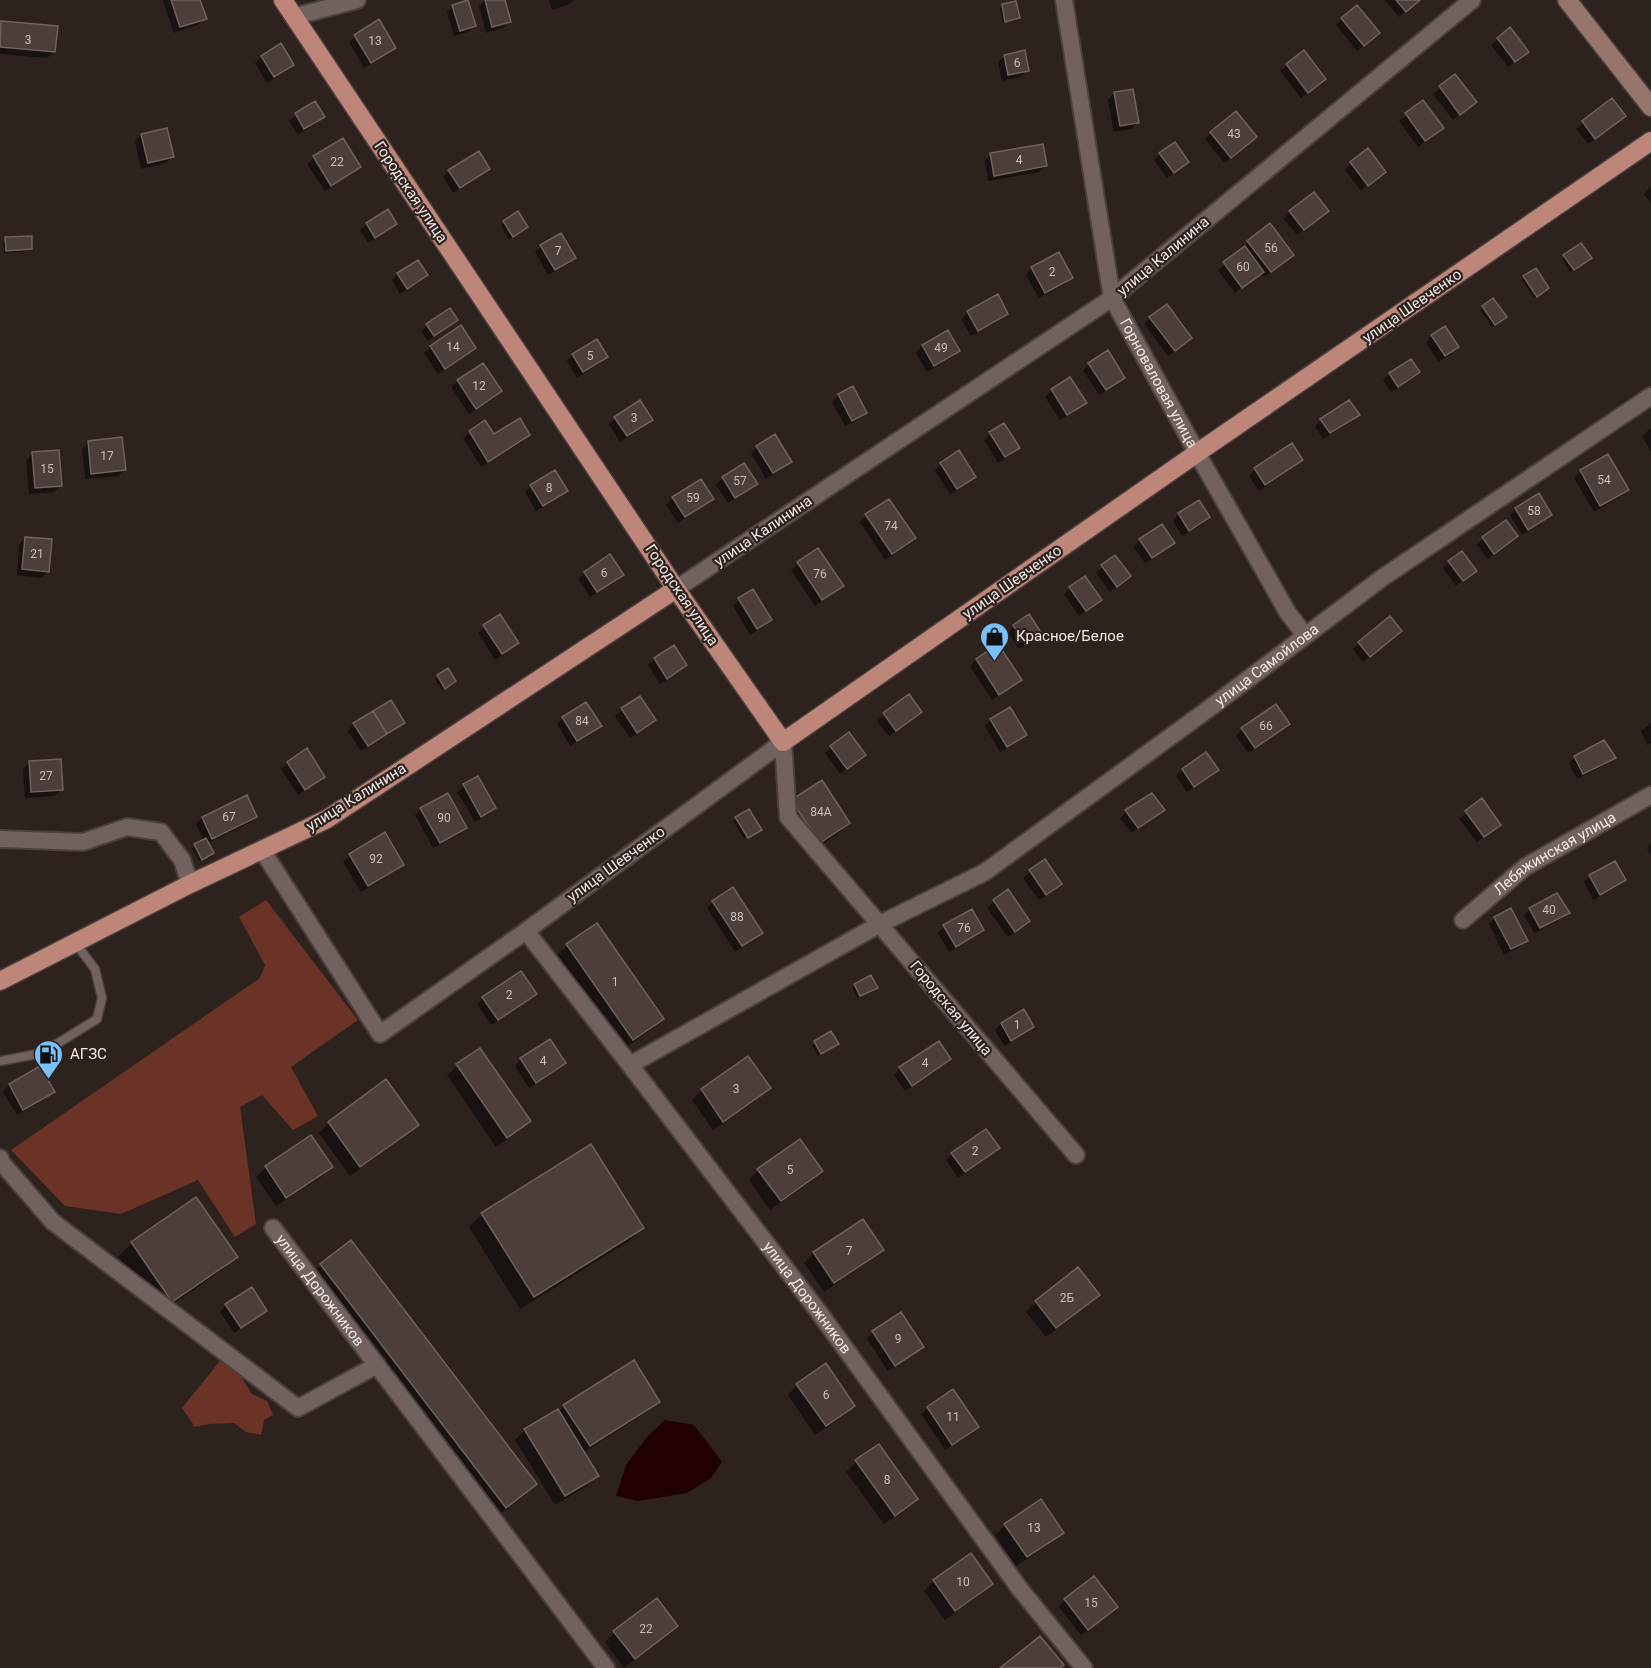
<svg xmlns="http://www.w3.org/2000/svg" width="1651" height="1668" font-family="Roboto,sans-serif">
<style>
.green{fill:#6a3326}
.water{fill:#210000}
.shadow{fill:#0007}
.building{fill:#4b3e3b;stroke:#6f615d;stroke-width:1.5}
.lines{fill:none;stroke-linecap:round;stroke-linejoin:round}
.lane-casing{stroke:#4b403e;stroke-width:11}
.street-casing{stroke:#4b403e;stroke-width:20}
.secondary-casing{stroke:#4b403e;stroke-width:21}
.primary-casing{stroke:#4b403e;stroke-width:21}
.lane{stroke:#71625f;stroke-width:8}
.street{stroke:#71625f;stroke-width:16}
.secondary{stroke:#97746c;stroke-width:18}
.primary{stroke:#be8679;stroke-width:18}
.labels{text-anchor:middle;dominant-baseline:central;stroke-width:4.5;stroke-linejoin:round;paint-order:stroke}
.number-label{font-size:12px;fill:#c8bebc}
.street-label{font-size:15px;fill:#f1e9e7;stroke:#2e221f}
.poi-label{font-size:15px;fill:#f1e9e7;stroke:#2e221f;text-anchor:start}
</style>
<rect width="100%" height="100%" fill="#2e221f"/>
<path class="green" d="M266,900l92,120 -67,47 27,49 -25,14 -31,-35 -22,12 16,117 -21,13 -37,-57 -77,34 -56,-8 -54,-56 249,-172 5,-13 -26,-48z
M220,1361l16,8 16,25 15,7 6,14 -9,5 -3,15 -15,-3 -12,-9 -25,1 -14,3 -13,-19z"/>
<path class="water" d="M665,1420l29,5 28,37 -11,16 -24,15 -49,8 -22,-5 10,-31 21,-28z"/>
<path class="shadow" d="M163,0h36l6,18 -7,7 -24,8z
M485,0h18l6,22 -6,6 -17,5 -7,-27z
M549,0h25l-4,4 -18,6z
M1385,0h34l-20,17z
M453,6l21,19 -6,7 -14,4 -7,-24z
M1002,6l16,12 -2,3 -13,2 -3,-14z
M1342,19l30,20 -15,12 -21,-26z
M2,22l52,30 -7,6 -47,-4v-30z
M355,36l39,12 -6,6 -24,14 -15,-26z
M1498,39l22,19 -12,9 -17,-22z
M1304,52l14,33 -17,13 -21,-27z
M1005,56l23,14 -7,7 -19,4 -4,-19z
M261,57l31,8 -6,6 -19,12 -12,-20z
M1455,76l13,32 -15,12 -20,-26z
M1114,93l23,30 -6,6 -17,3 -6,-32z
M1611,100l6,22 -29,22 -12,-15z
M1423,102l19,26 -24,19 -19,-26z
M315,103l8,14 -6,6 -19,12 -9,-14 7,-6z
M1211,133l38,10 -25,20 -19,-24z
M141,135l31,22 -6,6 -25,6 -6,-28z
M342,140l17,27 -6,6 -28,18 -18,-27 7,-6z
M1160,154l21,14 -14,10 -13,-18z
M991,155l55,11 -7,6 -51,9 -3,-20z
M1351,163l29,12 -18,14 -1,2 -16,-21z
M488,168l-6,7 -29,18 -10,-16 6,-6z
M1651,187v16l-7,-9z
M387,211l8,13 -7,6 -20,13 -8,-13 7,-6z
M1290,212l30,5 -23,18 -13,-16z
M518,213l6,17 -15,9 -8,-14z
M6,239l25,10 -3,2 -24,2 -1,-11z
M1248,242l38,19 -22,16 -3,-4 -26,20 -17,-23 25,-20 -1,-1z
M541,246l33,12 -6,6 -20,11 -13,-23z
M1564,257l23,3 -17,12 -8,-13z
M1032,268l39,9 -6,7 -26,14 -13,-23z
M398,274l28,1 -6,7 -20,12 -8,-14z
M1524,277l21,14 -11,7 -12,-18z
M997,296l10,18 -7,6 -29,16 -10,-17 7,-6z
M1493,300l9,19 -10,8 -12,-17z
M1150,318l34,26 -16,12 -24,-32z
M456,320l-6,6 -22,15 -7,-10 6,-6z
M460,327l14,21 -6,6 -30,20 -14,-21 7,-6z
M947,332l11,19 -6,6 -25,15 -11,-19 6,-7z
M1432,336l25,11 -6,7 -13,8 -12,-20z
M573,355l33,2 -6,6 -23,15 -10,-17z
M1411,361l7,11 -6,6 -21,14 -8,-12 7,-6z
M1089,364l34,13 -6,7 -18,11 -16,-25z
M1070,379l15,24 -7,6 -18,11 -15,-23 7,-7z
M458,381l42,10 -6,7 -25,16 -18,-27z
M852,388l13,25 -6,6 -14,7 -13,-24 7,-7z
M1358,415l-6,6 -29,18 -8,-13 6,-6z
M615,418l36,1 -6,7 -25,16 -11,-18z
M1651,428v24l-9,-16z
M470,432l23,4 36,-1 -7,7 -41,25 -18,-29z
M990,434l28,14 -6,6 -14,9 -14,-23z
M88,443l36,27 -6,6 -33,3 -3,-30z
M1292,445l9,15 -6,6 -36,25 -10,-15 6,-7z
M757,447l33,15 -7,6 -17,11 -15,-26z
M33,454l28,31 -7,7 -25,2 -3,-34z
M1607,456l20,34 -6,6 -27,16 -20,-34 7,-7z
M941,464l33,12 -6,7 -18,11 -15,-23z
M744,465l12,19 -7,6 -21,13 -12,-18 6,-7z
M700,481l12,18 -7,6 -27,18 -12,-18 7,-7z
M531,486l35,5 -6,6 -24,14 -11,-19z
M888,501l26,37 -6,7 -23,15 -25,-38 6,-6z
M1516,509l34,6 -6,6 -22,14 -12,-20z
M1179,514l29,3 -6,7 -20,12 -9,-15z
M1161,526l5,23 -21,14 -12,-16 7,-7z
M1516,536l-28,23 -11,-14 6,-7z
M26,538l22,33 -6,7 -25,-3 2,-30z
M818,550l24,36 -7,6 -20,14 -24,-36 7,-6z
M1114,557l8,25 -12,10 -14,-19z
M1449,562l26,9 -19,15 -13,-18z
M585,573l37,2 -6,6 -26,16 -12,-18z
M1070,588l30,12 -21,16 -15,-22z
M739,600l32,20 -7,6 -14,9 -17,-29z
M500,616l17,27 -6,6 -16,11 -17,-27 6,-6z
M1014,626l26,7 -6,7 -15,9 -11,-16z
M1394,637l-31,25 -10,-13 6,-6z
M998,646l22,34 -7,6 -21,14 -22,-34 6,-6z
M655,659l30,6 -6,7 -19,12 -12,-19z
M447,670l5,14 -10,6 -7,-11z
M909,696l11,16 -31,24 -12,-15z
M639,698l15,22 -6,6 -18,12 -15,-22 7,-6z
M563,718l37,8 -7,6 -23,14 -13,-22z
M991,720l34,14 -6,7 -19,11 -15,-26z
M403,722l-6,7 -36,22 -13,-20 6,-7z
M1289,723l-7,7 -34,23 -12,-17 6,-7z
M1651,723v20l-4,2 -6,-14z
M831,747l33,8 -24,19 -15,-21z
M1205,754l12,16 -6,7 -24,15 -11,-16 7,-6z
M1575,757l39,1 -7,6 -30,15 -8,-16z
M29,763l33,26 -7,7 -30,2 -2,-29z
M288,763l35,13 -6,7 -19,12 -17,-26z
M477,778l17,30 -6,6 -13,8 -18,-30 7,-6z
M1151,795l12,15 -7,6 -25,17 -11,-15 6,-6z
M1481,800l12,31 -16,11 -18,-23z
M792,801l57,22 -10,10 -29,19 -28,-41z
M421,809l44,18 -6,7 -26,14 -18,-33z
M256,817l-7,6 -42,20 5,10 -13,8 -7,-13 12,-7 -8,-17 6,-6z
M736,818l23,12 -15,8 -11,-17z
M385,835l17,30 -6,6 -35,21 -18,-30 7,-7z
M1651,843v12l-4,-7z
M1044,861l16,23 -6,7 -15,9 -16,-22z
M1590,876l34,4 -6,6 -25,14 -9,-18z
M1008,891l14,36 -14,10 -21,-29z
M713,902l48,30 -7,7 -19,13 -28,-44z
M1530,909l38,4 -7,6 -27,14 -10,-18z
M1495,918l31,22 -6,7 -16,8 -15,-31z
M944,927l38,3 -6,6 -27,16 -11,-19z
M567,946l95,73 -10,10 -29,20 -66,-94z
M855,985l21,2 -19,11 -5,-10z
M535,994l-7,6 -37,25 -14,-21 6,-6z
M1023,1011l9,16 -6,6 -22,13 -9,-16 6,-6z
M831,1033l3,13 -16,10 -6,-11z
M748,1058l21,30 -10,10 -46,32 -21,-30 10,-10z
M521,1059l43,4 -6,6 -29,19 -14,-22z
M949,1059l-6,6 -38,26 -11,-16 6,-7z
M457,1066l72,55 -10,10 -23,16 -49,-72z
M39,1068l14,24 -7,6 -29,17 -14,-23 6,-7z
M329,1123l88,1 -10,10 -57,42 -31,-43z
M998,1148l-7,6 -33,24 -12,-18 6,-6z
M266,1167h65l-10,10 -45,29 -20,-29z
M758,1170l63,1 -10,10 -41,29 -21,-30z
M196,1199l40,58 -14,13 -64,44 -40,-57 14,-14z
M482,1214l160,14 -13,13 -109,68 -51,-82z
M882,1250l-10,9 -48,33 -20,-29 10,-10z
M321,1265l214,219 -13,14 -30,22 -184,-242z
M1098,1295l-10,10 -42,32 -20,-25 10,-10z
M226,1305l39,5 -6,7 -25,16 -14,-21z
M873,1332l49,14 -7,7 -27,18 -21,-32z
M797,1385l56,21 -10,10 -28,19 -27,-40z
M658,1401l-10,10 -65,42 14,23 -10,10 -32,19 -40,-65 10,-10 33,-18 6,-6z
M928,1408l49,19 -6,6 -26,17 -24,-36z
M878,1446l38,53 -10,10 -22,15 -38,-52 10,-10z
M1005,1525l57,7 -10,10 -36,24 -21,-31z
M970,1555l21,29 -10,10 -36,26 -21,-29 10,-10z
M1065,1600l45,13 -29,22 -22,-28z
M676,1626l-10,10 -42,32 -19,-26 9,-9z"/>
<path class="building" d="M171,0h29l7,19 -27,8z
M468,0l8,26 -16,5 -8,-26z
M485,0h20l6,22 -19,5z
M1396,0h24l-14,12z
M1016,1l4,17 -15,4 -3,-18z
M1357,5l23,28 -16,13 -23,-28z
M379,19l17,29 -25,15 -17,-28z
M1,21l57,5 -3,26 -55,-5z
M1510,27l19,25 -14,10 -18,-24z
M281,43l13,22 -20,12 -13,-21z
M1025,50l4,21 -21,4 -4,-20z
M1304,50l22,29 -18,14 -22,-29z
M1455,74l22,28 -17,13 -21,-29z
M1133,89l6,34 -19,3 -6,-34z
M1612,98l14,18 -31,23 -13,-18z
M1423,100l21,28 -19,13 -20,-28z
M315,101l10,16 -21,12 -9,-16z
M1236,111l21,26 -26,21 -21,-26z
M167,128l7,29 -26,6 -7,-29z
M343,138l18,29 -30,19 -18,-30z
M1175,142l14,20 -15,11 -15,-20z
M1043,144l4,22 -53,10 -4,-23z
M1368,148l18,24 -18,14 -18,-24z
M479,151l11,18 -30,19 -12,-18z
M1314,192l15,19 -25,19 -15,-19z
M388,209l9,15 -22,14 -9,-15z
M518,211l10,16 -15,10 -10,-16z
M1270,223l24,32 -23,17 -24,-31z
M561,233l15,25 -21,12 -15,-25z
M32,236v13l-26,2 -1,-14z
M1581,243l11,15 -18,12 -11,-15z
M1245,246l19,26 -22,16 -19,-26z
M1059,252l14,26 -28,15 -14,-26z
M418,260l10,15 -21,14 -10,-16z
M1536,268l13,20 -12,9 -14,-21z
M998,294l10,20 -30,17 -11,-20z
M1493,298l14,19 -12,8 -13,-19z
M1167,304l25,34 -17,13 -26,-34z
M450,308l8,12 -24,16 -8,-12z
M461,325l15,23 -31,21 -15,-23z
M1445,326l14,21 -14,9 -14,-21z
M948,330l12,21 -26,15 -12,-21z
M597,339l11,18 -25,15 -11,-18z
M1108,350l17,28 -19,12 -18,-27z
M1411,359l9,13 -22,15 -9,-14z
M483,363l19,28 -26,18 -19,-29z
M1070,377l17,26 -20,12 -16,-26z
M853,386l14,27 -15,8 -14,-27z
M640,400l13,20 -26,16 -13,-19z
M1349,400l11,15 -30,18 -10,-14z
M520,418l10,17 -42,27 -19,-31 16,-11 9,14z
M1004,423l16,25 -15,9 -16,-25z
M775,434l17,28 -19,11 -17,-27z
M122,437l4,33 -35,4 -3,-33z
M1292,443l11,17 -38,25 -11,-17z
M59,450l3,36 -27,2 -3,-36z
M959,450l17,27 -19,12 -17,-26z
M1608,454l21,36 -29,16 -20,-36z
M744,463l14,21 -23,14 -13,-21z
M555,470l13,21 -25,15 -13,-21z
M701,479l13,20 -29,18 -13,-20z
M1539,493l13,22 -24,15 -13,-22z
M889,499l27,39 -24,16 -27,-40z
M1199,500l11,17 -21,14 -11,-18z
M1506,520l12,16 -24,18 -12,-17z
M1162,524l13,19 -23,15 -13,-19z
M25,537l27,2 -3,33 -27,-3z
M818,548l26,38 -22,14 -25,-38z
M1462,551l15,20 -14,10 -15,-20z
M610,554l14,21 -27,17 -13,-20z
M1115,555l16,21 -14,11 -16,-22z
M1085,576l17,24 -16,11 -17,-24z
M753,589l19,31 -15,9 -19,-31z
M500,614l19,29 -17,11 -19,-29z
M1029,614l13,20 -17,10 -12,-19z
M1390,616l12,15 -32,26 -12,-15z
M998,644l24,36 -23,15 -23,-36z
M674,645l13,20 -20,14 -13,-21z
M448,668l8,13 -11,8 -8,-14z
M909,694l13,18 -26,19 -13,-18z
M640,696l16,24 -19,13 -16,-25z
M391,700l14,23 -18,11 -14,-23z
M586,702l16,24 -25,15 -15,-24z
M1276,704l14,20 -35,24 -14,-20z
M1010,707l17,28 -20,12 -17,-28z
M373,711l14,23 -19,12 -15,-23z
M849,732l17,23 -19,14 -17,-23z
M1604,740l12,18 -33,16 -9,-18z
M307,748l18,29 -20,13 -18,-28z
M1206,752l13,18 -25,17 -12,-18z
M61,759l2,31 -32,2 -2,-31z
M478,776l18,32 -15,9 -18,-33z
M822,780l28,43 -30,20 -29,-43z
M448,793l19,35 -27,15 -20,-35z
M1152,793l13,17 -27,18 -13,-18z
M247,795l10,22 -45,22 -10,-22z
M1482,798l19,27 -17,12 -19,-26z
M749,809l13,21 -14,8 -13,-21z
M385,832l19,33 -36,21 -19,-32z
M206,838l8,15 -12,7 -8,-16z
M1045,859l17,25 -16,11 -17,-25z
M1615,861l11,19 -26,15 -11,-20z
M733,887l30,46 -21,13 -30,-45z
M1008,889l22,32 -15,11 -22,-32z
M1557,893l13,20 -30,15 -11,-20z
M1511,908l17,33 -17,8 -17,-32z
M972,909l12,21 -28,17 -13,-22z
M597,923l67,96 -31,21 -67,-96z
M521,971l16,23 -39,26 -16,-23z
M871,975l7,13 -18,8 -6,-12z
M1024,1009l10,18 -23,14 -10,-18z
M831,1031l8,13 -18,10 -7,-13z
M550,1039l16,24 -30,20 -16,-25z
M939,1041l12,18 -39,27 -13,-19z
M480,1048l51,73 -24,17 -51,-74z
M748,1056l23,32 -48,34 -22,-33z
M40,1066l15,26 -32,18 -14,-26z
M386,1079l33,46 -59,42 -32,-45z
M986,1129l14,19 -35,24 -14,-19z
M311,1135l22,32 -47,31 -21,-32z
M800,1139l23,32 -42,30 -24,-32z
M591,1144l53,84 -110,69 -53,-84z
M196,1197l42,60 -66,45 -41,-60z
M863,1219l21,31 -50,33 -21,-31z
M351,1240l186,244 -31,24 -186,-244z
M1078,1267l22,28 -44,33 -21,-27z
M252,1287l15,24 -26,17 -16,-24z
M901,1312l23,35 -29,19 -23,-35z
M634,1360l26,42 -70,44 -27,-41z
M826,1363l29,43 -29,20 -30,-42z
M953,1389l26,38 -27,18 -25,-38z
M558,1409l41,67 -34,20 -41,-67z
M879,1444l39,55 -23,17 -40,-56z
M1041,1499l23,34 -37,24 -23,-33z
M971,1553l22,31 -38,27 -22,-31z
M1094,1576l24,31 -30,23 -24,-31z
M657,1598l21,28 -43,33 -22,-28z
M1040,1636l24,29 -4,3h-60z"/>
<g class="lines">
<defs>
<path id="lane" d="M0,1061l42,-8 55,-34 5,-21 -7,-29 -19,-25"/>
<g id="street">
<path id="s1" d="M1064,0l48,298 85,155 91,160 17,22"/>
<path d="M293,17l64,-17"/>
<path d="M676,589l436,-291 360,-298"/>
<path d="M783,742l5,75 288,338"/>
<path d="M0,839l83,3 44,-15 34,5 21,28 8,24"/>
<path d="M262,850l118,184 146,-103 257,-189"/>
<path id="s2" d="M1463,920l62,-53 126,-72"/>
<path id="s3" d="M526,931l104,134 188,246 202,278 64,79"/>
<path id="s4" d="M630,1065l250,-141 105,-52 222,-162 175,-132 269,-182"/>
<path d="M0,1158l2,5 51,59 245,186 79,-43"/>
<path id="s5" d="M273,1228l333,440"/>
</g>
<path id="secondary" d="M1567,0l84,107"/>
<path id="primary" d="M283,0l393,589 107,153 414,-289 454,-312
M0,981l190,-97 137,-65 349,-230"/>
</defs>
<use href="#lane" class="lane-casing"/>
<use href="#street" class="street-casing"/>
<use href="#secondary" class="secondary-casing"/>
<use href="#primary" class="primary-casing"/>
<use href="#lane" class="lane"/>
<use href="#street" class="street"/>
<use href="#secondary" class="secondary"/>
<use href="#primary" class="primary"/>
</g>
<defs>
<symbol id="shop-pin" viewBox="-11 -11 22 30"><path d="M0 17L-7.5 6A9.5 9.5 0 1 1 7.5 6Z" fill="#79bff8" stroke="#2e221f"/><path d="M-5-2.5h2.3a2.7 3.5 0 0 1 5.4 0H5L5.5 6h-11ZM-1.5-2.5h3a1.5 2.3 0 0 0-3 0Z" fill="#111"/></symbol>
<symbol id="fuel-pin" viewBox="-11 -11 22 30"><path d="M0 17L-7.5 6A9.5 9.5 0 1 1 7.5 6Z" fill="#79bff8" stroke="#2e221f"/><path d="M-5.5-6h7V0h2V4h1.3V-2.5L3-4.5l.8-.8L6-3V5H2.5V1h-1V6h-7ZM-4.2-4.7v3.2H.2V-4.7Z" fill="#111"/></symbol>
</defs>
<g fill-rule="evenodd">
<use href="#shop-pin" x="978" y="620" width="33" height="45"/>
<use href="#fuel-pin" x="32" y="1038" width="33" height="45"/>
</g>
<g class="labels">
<g class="number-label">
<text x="28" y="40">3</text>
<text x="375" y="41">13</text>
<text x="1017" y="63">6</text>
<text x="1234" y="134">43</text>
<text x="1019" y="160">4</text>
<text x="337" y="162">22</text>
<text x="1271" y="248">56</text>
<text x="558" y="251">7</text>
<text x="1243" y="267">60</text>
<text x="1052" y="272">2</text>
<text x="453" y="347">14</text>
<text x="941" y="348">49</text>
<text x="590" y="356">5</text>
<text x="479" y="386">12</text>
<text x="634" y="418">3</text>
<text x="107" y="456">17</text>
<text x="47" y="469">15</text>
<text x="1604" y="480">54</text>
<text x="740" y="481">57</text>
<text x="549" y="488">8</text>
<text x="693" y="498">59</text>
<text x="1534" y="511">58</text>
<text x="891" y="526">74</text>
<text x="37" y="554">21</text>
<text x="604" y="573">6</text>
<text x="820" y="574">76</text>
<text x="582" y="721">84</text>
<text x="1266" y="726">66</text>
<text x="46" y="776">27</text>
<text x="821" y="812">84А</text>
<text x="229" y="817">67</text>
<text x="444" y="818">90</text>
<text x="376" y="859">92</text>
<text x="1549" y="910">40</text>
<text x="737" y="917">88</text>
<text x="964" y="928">76</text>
<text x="615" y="982">1</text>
<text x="509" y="995">2</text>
<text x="1017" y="1025">1</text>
<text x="543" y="1061">4</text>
<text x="925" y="1063">4</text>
<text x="736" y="1089">3</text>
<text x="975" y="1151">2</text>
<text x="790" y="1170">5</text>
<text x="849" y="1251">7</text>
<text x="1067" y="1298">2Б</text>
<text x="898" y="1339">9</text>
<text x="826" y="1395">6</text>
<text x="953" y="1417">11</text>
<text x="887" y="1480">8</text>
<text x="1034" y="1528">13</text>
<text x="963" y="1582">10</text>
<text x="1091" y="1603">15</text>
<text x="646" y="1629">22</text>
</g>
<g class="street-label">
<text transform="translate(411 192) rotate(56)">Городская улица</text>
<text transform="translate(1163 256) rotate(-40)">улица Калинина</text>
<text transform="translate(1412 306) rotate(-35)">улица Шевченко</text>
<text stroke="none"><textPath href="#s1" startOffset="399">Горноваловая улица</textPath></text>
<text transform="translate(763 531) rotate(-34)">улица Калинина</text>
<text transform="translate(1012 582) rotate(-35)">улица Шевченко</text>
<text transform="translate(682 595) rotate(56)">Городская улица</text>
<text stroke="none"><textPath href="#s4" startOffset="754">улица Самойлова</textPath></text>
<text transform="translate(356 797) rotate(-32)">улица Калинина</text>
<text stroke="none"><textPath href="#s2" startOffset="114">Лебяжинская улица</textPath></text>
<text transform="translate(616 864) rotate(-36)">улица Шевченко</text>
<text transform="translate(951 1008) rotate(50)">Городская улица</text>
<text stroke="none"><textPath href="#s5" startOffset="78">улица Дорожников</textPath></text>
<text stroke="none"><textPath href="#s3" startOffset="462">улица Дорожников</textPath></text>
</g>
<g class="poi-label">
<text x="1016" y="636">Красное/Белое</text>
<text x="70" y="1054">АГЗС</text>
</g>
</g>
</svg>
